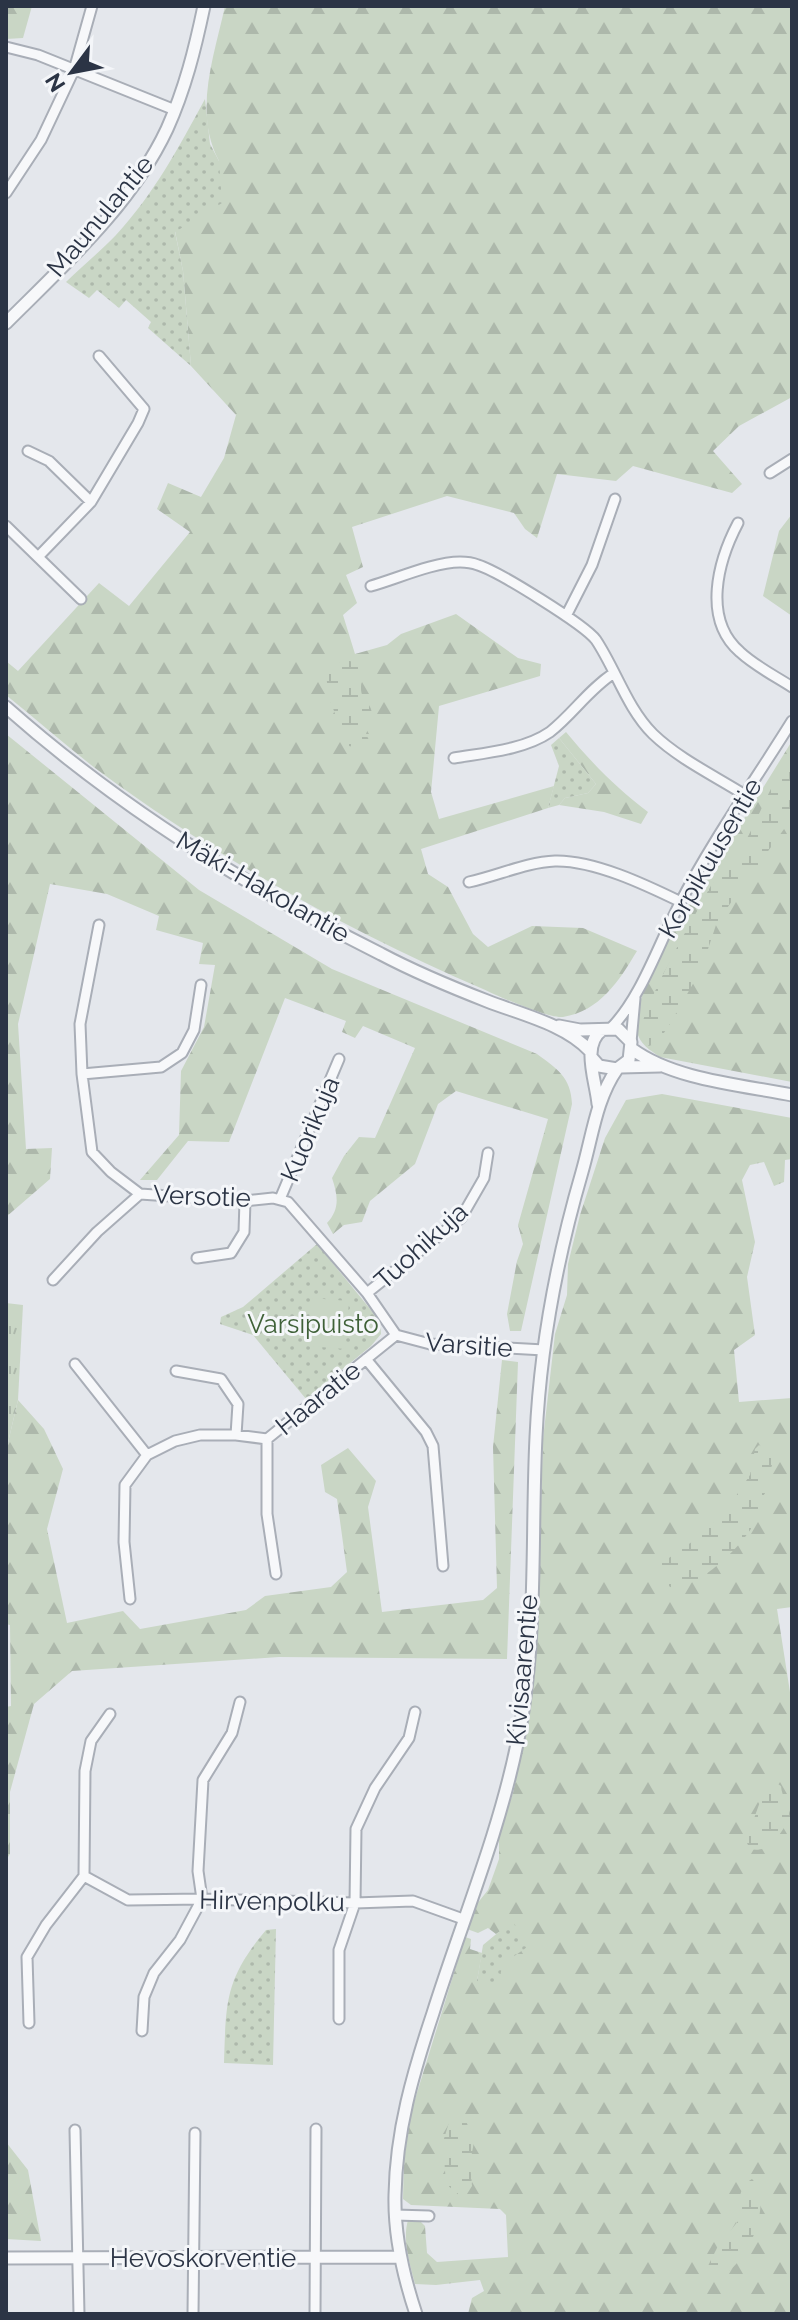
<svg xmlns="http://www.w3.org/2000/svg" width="798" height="2320" font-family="Raleway,sans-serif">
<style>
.grass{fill:url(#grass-tufts)}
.forest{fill:url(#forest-firs)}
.wetland{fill:url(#wetland-marsh)}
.park{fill:url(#park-dots)}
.pitch{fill:#c9d6c5}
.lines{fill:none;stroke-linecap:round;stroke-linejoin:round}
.minor-casing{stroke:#a9aeb7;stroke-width:13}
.tertiary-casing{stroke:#a9aeb7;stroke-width:15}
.minor{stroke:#f7f8fa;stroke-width:9}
.tertiary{stroke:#f7f8fa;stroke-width:11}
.labels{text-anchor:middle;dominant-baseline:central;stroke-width:6;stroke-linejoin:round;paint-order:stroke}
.street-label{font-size:26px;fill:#2b3445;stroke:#f4f6f9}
.park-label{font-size:26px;fill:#3f6138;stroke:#f4f6f9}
</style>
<defs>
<pattern id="grass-tufts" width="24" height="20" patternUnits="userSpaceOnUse" patternTransform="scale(2)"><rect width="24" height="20" fill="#c9d6c5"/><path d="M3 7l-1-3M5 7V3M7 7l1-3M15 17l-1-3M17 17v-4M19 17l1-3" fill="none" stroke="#adb8ab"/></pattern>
<pattern id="forest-firs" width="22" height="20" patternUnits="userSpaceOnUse" patternTransform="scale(2)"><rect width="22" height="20" fill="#c9d6c5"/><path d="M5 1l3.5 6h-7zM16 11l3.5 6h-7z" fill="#adb8ab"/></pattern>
<pattern id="wetland-marsh" width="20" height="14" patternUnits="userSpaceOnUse" patternTransform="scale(2)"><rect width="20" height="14" fill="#c9d6c5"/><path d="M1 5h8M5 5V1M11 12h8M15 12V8" fill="none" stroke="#adb8ab"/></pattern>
<pattern id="park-dots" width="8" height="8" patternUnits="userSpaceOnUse" patternTransform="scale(2)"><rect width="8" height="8" fill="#c9d6c5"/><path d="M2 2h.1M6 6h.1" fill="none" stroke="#adb8ab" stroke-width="1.8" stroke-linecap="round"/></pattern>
</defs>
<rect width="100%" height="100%" fill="#e4e7ec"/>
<path class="grass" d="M6,1303l17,2 -5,95 -12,51z"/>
<path class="forest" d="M6,6h26l-9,32 -17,1z
M225,6h567v391l-53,29 -26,25 29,33 -10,9 -99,-27 -17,15 -59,-7 -20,64 -12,-9 -11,-16 -67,-17 -95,31 11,40 -17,8 11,28 -14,12 12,39 32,-9 14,-11 55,-20 62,44 23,6 -1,12 -101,30 -8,86 8,27 115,-33 -6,22 -127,41 7,25 20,13 25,47 15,13 44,-21 51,2 54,23c-18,30 -37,60 -74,66 -14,2 -65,-21 -80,-28 -133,-57 -271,-134 -388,-221 -30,-23 -59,-49 -89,-73v-34l12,10 81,-88 30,23 61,-74 -33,-23 11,-26 33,14 23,-39 12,-43 -45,-49 -8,-95 -8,-40 44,-70c-26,-49 -5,-104 6,-155z
M792,514v53l-2,2 2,47 -29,-20 16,-65z
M566,732c25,30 50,56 82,80l-7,12 -37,-12 -45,-7 6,-7 23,-5 8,-9 -37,-46z
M6,734l193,156 133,79 205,85c20,15 34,23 35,50l-51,227h-11l-3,-17 10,-53 6,-17 -5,-19 30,-106 -92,-28 -18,13 -23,60 -45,37 -8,21 -18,3 -11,9 -6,-11c13,-14 11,-27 5,-45l12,-22 15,-19 16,1 40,-90 -52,-22 -8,12 -13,-6 4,-11 -61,-23 -56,144 -41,-1 -31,39h-17l39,-45 2,-64 23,-44 11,-62 -16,-1 4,-21 -47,-13 3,-14 -52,-22 -57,-10 -32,140 8,125 26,-1 -2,31 -44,38z
M792,741v341l-132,-25c-10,-7 -21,-13 -23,-26 -4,-51 63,-143 91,-186 21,-35 43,-70 64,-104z
M662,1094l130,24v41l-7,1 -1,22 -10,4 -10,-24 -14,3 -8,15 13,62 -8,35 8,58 -21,15 5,52 53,-4v209l-15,2 15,96v609h-324l4,-16 12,-7 -4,-11 -44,5 -21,-1c-5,-20 -13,-43 -7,-64h11l6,6 2,27 10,9 71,-5 -2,-42 -6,-6 -89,-4 -8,-6 1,-40 8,-50 53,-172 6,2 -1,10 12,4 -5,28 22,-49 -3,2 -8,-6 -10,5 -11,-4 9,-24 12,-15 11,-31v-24l14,-42 12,-56 12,-107 6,-191 12,-105 12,-39 1,-31 12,-49 25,-77 21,-38z
M502,1360l16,2 -11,297 -228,-2 -207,14 -38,33 -24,88v62l-4,6v-153l5,-1 -1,-81 -4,-1v-173l12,-51 26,29 19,40 -16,60 20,94 56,-12 17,18 106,-19 19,-14 66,-9 16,-15 -10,-73 -12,-7 -4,-27 27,-17 28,33 -8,26 14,105 101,-12 14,-12 -4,-141z
M6,2142l22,28 13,71 -35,-2z"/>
<path class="wetland" d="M343,660c13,1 18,5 24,16l-5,4c-5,22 10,20 10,35 0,6 -4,14 -6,19l3,6 -11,8 -9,-2 -4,-4 -16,-45 -3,-22 5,-8z
M792,755v63l-75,104 -16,48 -33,57 -11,16 -8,3 -7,-7 -2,-10c16,-48 44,-93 68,-138 9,-18 26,-31 37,-49 16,-29 26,-60 47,-87z
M759,1445l15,10v5c-8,19 -9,40 -18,60 -11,24 -59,71 -86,67l-7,-9 -4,-13 37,-26 32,-31 22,-33 5,-26z
M773,1781l8,5c1,12 8,20 10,31 -11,16 -20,37 -41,32l-4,-8 21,-59z
M458,2115l7,3 9,24 -4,21 2,23 -5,8 -7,2 -14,-12 -3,-42 7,-23z
M752,2179c24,22 -7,98 -40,98l-4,-11 10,-20 21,-26v-22l5,-14z"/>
<path class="park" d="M205,99l5,45 9,17 3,42 -47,29 8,39 8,95 -43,-38 3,-6 -25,-22 -7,8 -22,-18 -8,8 -23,-16c16,-16 35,-31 50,-47 38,-41 63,-88 89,-136z
M559,738l37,46 -8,9 -23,5 -6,7 -11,3 11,-42 -8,-21z
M317,1244l63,77 1,13 -10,12 -65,53 -53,-64 -33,-11 1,-7 22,-10z
M512,1921l18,24 -27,19 -6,23 -20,-6 6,-36z
M276,1929l-3,136 -49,-2c2,-62 1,-84 42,-133z"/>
<path class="pitch" d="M311,1298l38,3 -4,48 -38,-3z"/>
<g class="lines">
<defs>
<path id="minor" d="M6,47l32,8 137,55
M6,193l35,-53 33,-70 18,-64
M28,451l21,10 42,41
M770,473l22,-14
M738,523c-20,38 -36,96 2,129 15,14 35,24 52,35
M6,526l75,73
M38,557l53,-55 47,-79 6,-14 -45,-53
M371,586c25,-7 63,-24 89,-24 5,0 13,1 18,3 20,6 107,60 118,75 20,30 31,68 57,94 26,25 62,42 92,61
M566,616l26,-51 23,-66
M454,758c30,-5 70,-8 96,-26 23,-18 39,-43 64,-59
M469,882c28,-6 58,-20 86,-21 39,-1 91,24 126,41
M99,925l-19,99 2,50 10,78 19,20 29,22 105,7 28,-3 15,4 79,91 29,42
M611,1028c30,-30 48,-85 68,-123 33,-64 75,-123 113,-184
M631,1042l4,-44
M82,1074l79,-7 21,-14 12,-23 7,-45
M280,1199l59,-140
M197,1258l34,-5 13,-21 1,-31
M53,1280l44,-48 43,-38
M367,1293l94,-75 23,-40 4,-25
M396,1335l34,9 114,6
M366,1359l60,73 7,14 10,120
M75,1364l72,91
M176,1371l45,8 17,25 -2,31
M267,1439v75l9,60
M130,1599l-6,-57 1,-57 22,-30 28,-14 25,-6h36l31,4 129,-104
M84,1876l44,24 74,-1 153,4 58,-2 50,18
M84,1876l1,-105 6,-30 19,-27
M339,2019v-69l16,-47 1,-74 19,-41 34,-50 6,-26
M29,2023l-2,-66 19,-32 38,-49
M142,2031l2,-34 10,-24 26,-33 22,-41 -4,-28 5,-91 29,-47 8,-31
M75,2130l4,184
M395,2215l34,1
M193,2314l2,-181
M315,2314l1,-185"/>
<path id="tertiary" d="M6,323c58,-58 126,-119 161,-194 18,-40 28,-80 37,-123
M6,707c113,100 241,180 375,247 34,18 70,33 106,47 33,13 78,23 103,50
M559,1026l21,4 38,-1 13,13 -2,18 -12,9 -18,-3 -8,-9
M632,1049c42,31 110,36 160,46
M621,1067l39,-1
M598,1104c-2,-23 -17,-59 4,-74
M6,2258l394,-1
M416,2314c-13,-39 -22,-78 -21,-119 1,-64 18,-122 38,-182 28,-89 65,-177 84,-269 21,-98 14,-207 19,-307 4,-90 21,-179 46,-265 10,-34 14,-73 35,-103"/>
</defs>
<use href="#minor" class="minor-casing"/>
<use href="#tertiary" class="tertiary-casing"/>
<use href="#minor" class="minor"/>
<use href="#tertiary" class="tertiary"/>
</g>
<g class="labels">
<g class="street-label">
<text transform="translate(100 216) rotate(-50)">Maunulantie</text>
<text transform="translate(710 858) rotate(-60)">Korpikuusentie</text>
<text transform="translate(263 887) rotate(30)">Mäki-Hakolantie</text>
<text transform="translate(310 1129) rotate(-67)">Kuorikuja</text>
<text transform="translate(202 1196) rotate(2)">Versotie</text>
<text transform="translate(421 1246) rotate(-42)">Tuohikuja</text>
<text transform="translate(469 1345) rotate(4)">Varsitie</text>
<text transform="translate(318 1398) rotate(-39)">Haaratie</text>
<text transform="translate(522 1670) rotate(-85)">Kivisaarentie</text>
<text transform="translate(272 1901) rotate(1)">Hirvenpolku</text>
<text x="203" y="2258">Hevoskorventie</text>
</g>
<g class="park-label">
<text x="313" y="1324">Varsipuisto</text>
</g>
</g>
<rect width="798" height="2320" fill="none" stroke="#2b3445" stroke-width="16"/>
<g transform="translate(72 72) rotate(238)" stroke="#f4f6f9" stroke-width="6" paint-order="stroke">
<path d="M0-6L14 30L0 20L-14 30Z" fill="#2b3445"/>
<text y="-12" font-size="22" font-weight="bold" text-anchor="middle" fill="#2b3445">N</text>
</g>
</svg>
